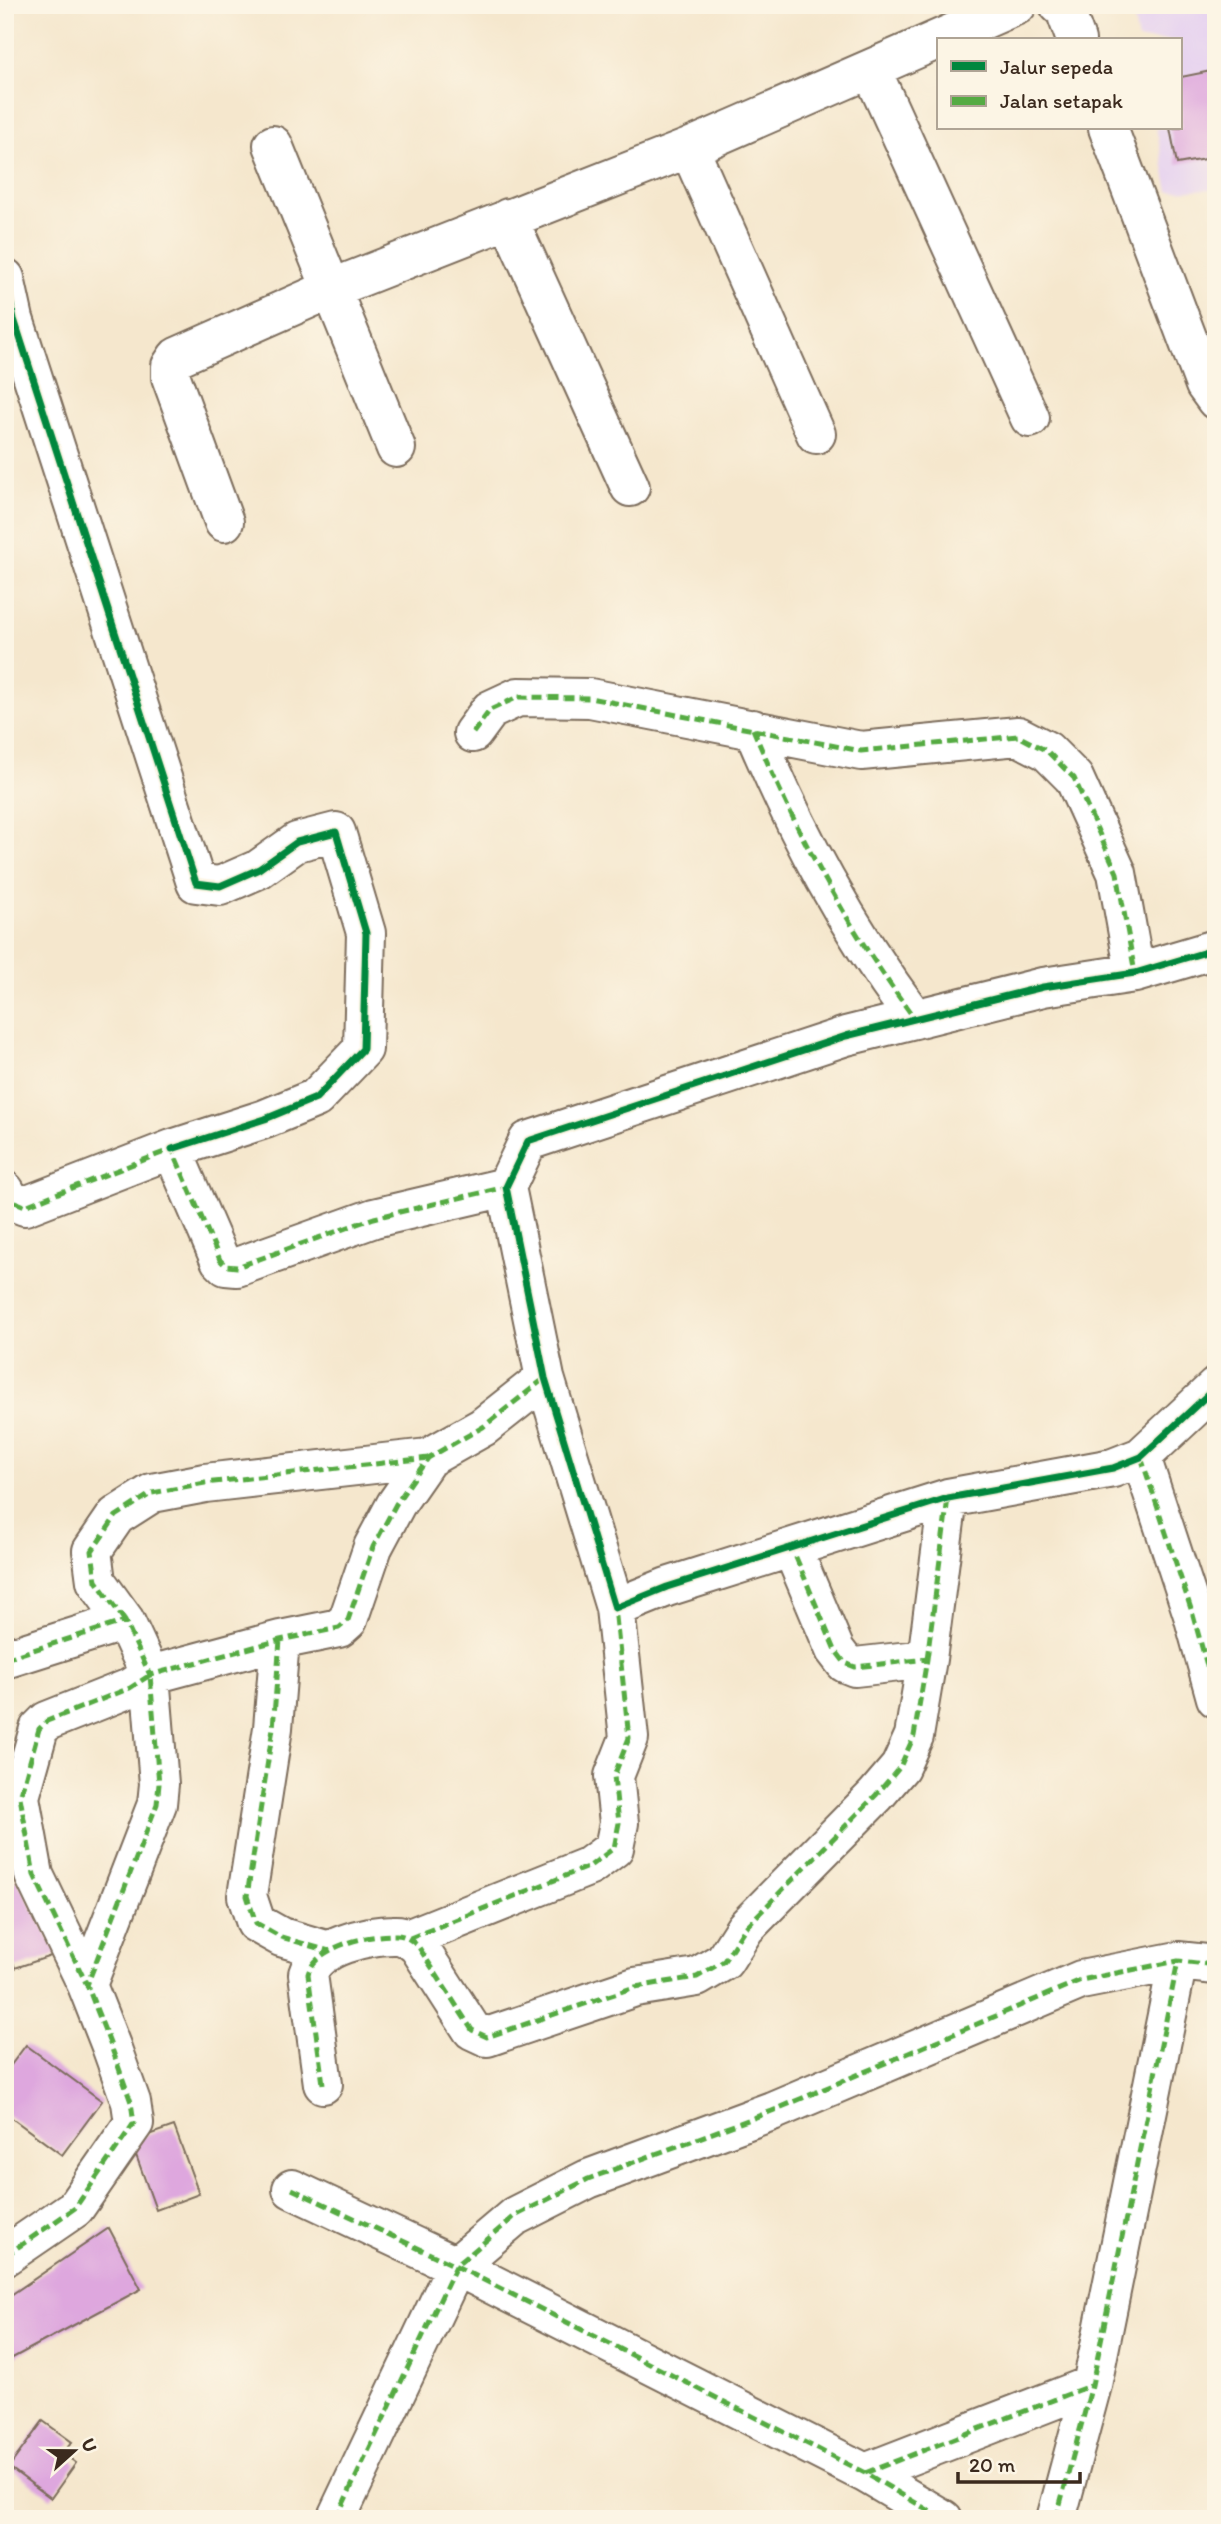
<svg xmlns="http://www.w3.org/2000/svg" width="1221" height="2524" font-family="Itim,sans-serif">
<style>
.built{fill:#e6d2f0}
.building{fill:#dea7de}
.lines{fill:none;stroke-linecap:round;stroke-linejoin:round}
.street-casing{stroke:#7c6c5b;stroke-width:42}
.street{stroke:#fff;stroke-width:38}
.quiet{stroke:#55ab43;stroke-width:5;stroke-dasharray:10 5;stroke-linecap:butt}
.cycleway-casing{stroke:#fcf5e5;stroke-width:11}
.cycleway{stroke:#00873e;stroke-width:7}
</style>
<rect width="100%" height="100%" fill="#fcf5e5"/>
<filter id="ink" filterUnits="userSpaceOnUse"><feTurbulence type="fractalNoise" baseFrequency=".0143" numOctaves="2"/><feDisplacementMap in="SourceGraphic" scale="14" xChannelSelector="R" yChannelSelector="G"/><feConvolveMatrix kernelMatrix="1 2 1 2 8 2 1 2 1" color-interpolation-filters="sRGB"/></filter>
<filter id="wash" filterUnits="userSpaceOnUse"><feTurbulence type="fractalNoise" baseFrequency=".00686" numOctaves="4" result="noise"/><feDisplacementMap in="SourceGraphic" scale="28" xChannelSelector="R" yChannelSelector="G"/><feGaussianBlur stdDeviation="1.57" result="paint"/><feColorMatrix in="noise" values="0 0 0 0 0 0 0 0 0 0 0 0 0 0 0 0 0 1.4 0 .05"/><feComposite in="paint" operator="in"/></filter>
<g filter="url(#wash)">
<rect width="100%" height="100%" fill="#f5e7cd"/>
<path class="built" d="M1131,5h85v184l-47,2 -13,-63h25v-88h-43z"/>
<g id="blocks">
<path class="building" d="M1216,70v87l-39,7 -7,-36h11v-51z
M17,1880l40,74 -42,14 -10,-28v-56z
M26,2045l76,56 -40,54 -57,-42v-40z
M174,2126l25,68 -43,16 -25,-69z
M109,2228l32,61 -136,73v-63z
M43,2421l29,21 -9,11 13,10 -25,35 -42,-31z"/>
</g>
</g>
<g filter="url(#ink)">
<use href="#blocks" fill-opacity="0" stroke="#7c6c5b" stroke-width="2"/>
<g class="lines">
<defs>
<path id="street" d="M1059,5l6,5 11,30
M871,69l159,349
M1108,128l97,257 11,15
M273,145l123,303
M689,148l127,286
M508,218l122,269
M5,278l9,41 182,564 24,3 39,-17 38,-27 39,-10 30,101 -3,116 -47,49 -51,21 -93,30
M224,522l-53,-145v-11l6,-9 156,-69 356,-140 328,-143
M753,729c45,107 93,197 162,290
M473,733l17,-23 28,-13 72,1 271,53 157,-15 29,15 27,27 43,95 18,100
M1216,949l-81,24 -92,14 -197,49 -318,105 -22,46 39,191 70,230 52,-21 281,-89 165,-30 28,-11 75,-70
M5,1191l5,9 15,6 147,-57 48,111 6,6 11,1 137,-49 132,-31
M1141,1457l52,158 23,83
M125,1621l-29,-40 -4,-30 24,-35 36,-23 53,-10 223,-25
M280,1640l-7,88 -26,168 9,27 25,14 48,14
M5,1659l120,-38 25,54 130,-35 59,-12 9,-8 25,-73 23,-43 32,-46 55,-31 62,-49
M927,1659l21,-161
M410,1938l180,-72 24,-18 5,-25 -5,-47 15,-38 -14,-130
M323,2084l-15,-110c8,-28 60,-39 86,-39 10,-1 17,5 24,11l54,84 15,7 148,-50 62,-10 27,-16 21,-33 131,-133 24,-28 14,-31 13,-77 -72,8 -10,-4 -10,-13 -43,-102
M292,2189l164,77 409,207 78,46
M5,2256l70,-48 59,-85 -3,-21 -20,-56 -24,-61 -53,-110 -14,-78 19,-68 8,-8 83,-33 20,-13 9,109 -2,20 -70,181
M865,2473l227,-88
M336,2519l120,-253 59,-50 73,-37 184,-68 309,-131 97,-19 38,4
M1056,2519l36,-134 86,-424"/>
</defs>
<use href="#street" class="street-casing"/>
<use href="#street" class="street"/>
<path class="quiet" d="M753,729c45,107 93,197 162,290
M473,733l17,-23 28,-13 72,1 271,53 157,-15 29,15 27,27 43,95 18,100
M5,1191l5,9 15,6 147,-57 48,111 6,6 11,1 137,-49 132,-31
M1141,1457l52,158 23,83
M125,1621l-29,-40 -4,-30 24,-35 36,-23 53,-10 223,-25
M280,1640l-7,88 -26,168 9,27 25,14 48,14
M5,1659l120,-38 25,54 130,-35 59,-12 9,-8 25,-73 23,-43 32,-46 55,-31 62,-49
M927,1659l21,-161
M410,1938l180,-72 24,-18 5,-25 -5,-47 15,-38 -14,-130
M323,2084l-15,-110c8,-28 60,-39 86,-39 10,-1 17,5 24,11l54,84 15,7 148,-50 62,-10 27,-16 21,-33 131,-133 24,-28 14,-31 13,-77 -72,8 -10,-4 -10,-13 -43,-102
M292,2189l164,77 409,207 78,46
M5,2256l70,-48 59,-85 -3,-21 -20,-56 -24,-61 -53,-110 -14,-78 19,-68 8,-8 83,-33 20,-13 9,109 -2,20 -70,181
M865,2473l227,-88
M336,2519l120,-253 59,-50 73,-37 184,-68 309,-131 97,-19 38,4
M1056,2519l36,-134 86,-424"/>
<defs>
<path id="cycleway" d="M5,278l9,41 182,564 24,3 39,-17 38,-27 39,-10 30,101 -3,116 -47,49 -51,21 -93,30
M1216,949l-81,24 -92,14 -197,49 -318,105 -22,46 39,191 70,230 52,-21 281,-89 165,-30 28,-11 75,-70"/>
</defs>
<use href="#cycleway" class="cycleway-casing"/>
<use href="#cycleway" class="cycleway"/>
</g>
</g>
<rect width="1221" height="2524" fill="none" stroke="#fcf5e5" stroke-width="28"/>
<rect x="937" y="38" width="245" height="91" fill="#fcf5e5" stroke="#afa495" stroke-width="2"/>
<rect x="951" y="61" width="35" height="10" fill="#00873e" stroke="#afa495" stroke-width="2"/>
<text x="1000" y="74" font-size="21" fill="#3b2a1e">Jalur sepeda</text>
<rect x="951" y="96" width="35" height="10" fill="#55ab43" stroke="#afa495" stroke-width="2"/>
<text x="1000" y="108" font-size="21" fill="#3b2a1e">Jalan setapak</text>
<g transform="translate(74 2451) rotate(69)" stroke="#fcf5e5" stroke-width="5" paint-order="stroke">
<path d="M0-5L12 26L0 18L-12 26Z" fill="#3b2a1e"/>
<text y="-10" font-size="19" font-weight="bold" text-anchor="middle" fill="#3b2a1e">U</text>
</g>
<path d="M958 2472v10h122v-10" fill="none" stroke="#3b2a1e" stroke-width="3.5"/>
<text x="969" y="2472" font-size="21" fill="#3b2a1e" stroke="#fcf5e5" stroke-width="5" paint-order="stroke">20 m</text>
</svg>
